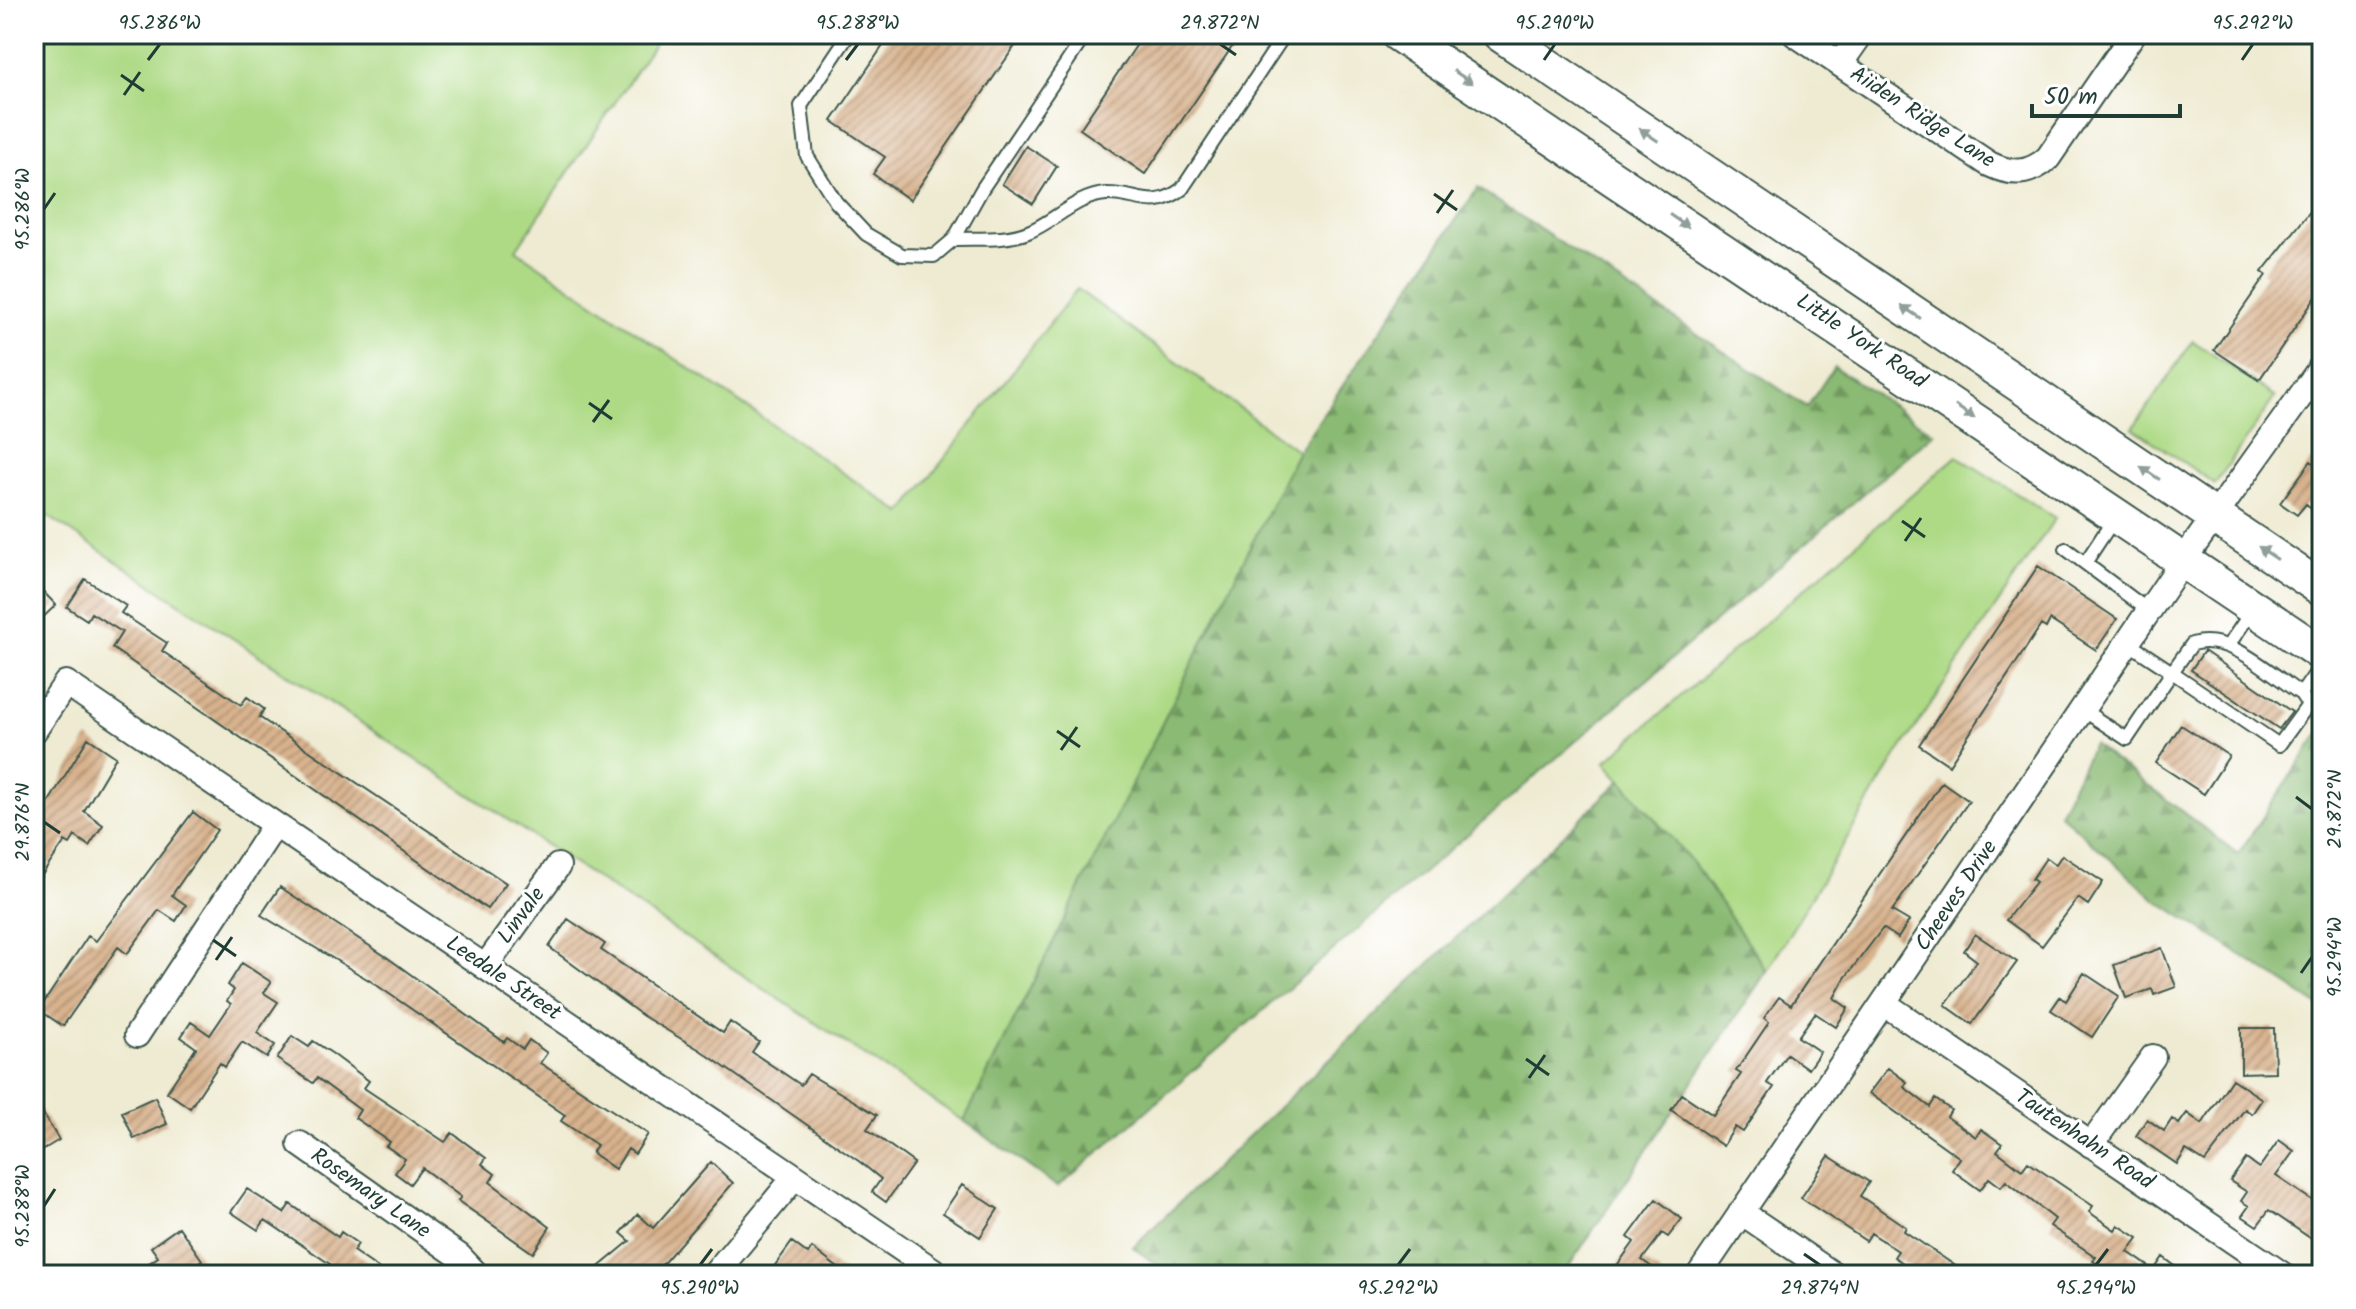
<svg xmlns="http://www.w3.org/2000/svg" width="2356" height="1309" font-family="Kalam,sans-serif">
<style>
.green{fill:#aeda86;stroke:#668c5d;stroke-width:2}
.forest{fill:url(#forest-firs);stroke:#547c54;stroke-width:2}
.building{fill:url(#building-hatch)}
.lines{fill:none;stroke-linecap:round;stroke-linejoin:round}
.service-casing{stroke:#3e574c;stroke-width:16}
.minor-casing{stroke:#3e574c;stroke-width:28}
.secondary-casing{stroke:#3e574c;stroke-width:38}
.service{stroke:#fff;stroke-width:12}
.minor{stroke:#fff;stroke-width:24}
.secondary{stroke:#fff;stroke-width:34}
.oneway{fill:#8f9e9a}
.ticks{fill:none;stroke:#1f3d34;stroke-width:3}
.labels{text-anchor:middle;dominant-baseline:central;stroke-width:6;stroke-linejoin:round;paint-order:stroke}
.street-label{font-size:22px;fill:#1f3d34;stroke:#fff}
.neatline{fill:none;stroke:#1f3d34;stroke-width:3}
.ticks-label{font-size:20px;text-anchor:middle;fill:#1f3d34}
</style>
<defs>
<pattern id="forest-firs" width="22" height="20" patternUnits="userSpaceOnUse" patternTransform="scale(2)"><rect width="22" height="20" fill="#8aba73"/><path d="M5 1l3.5 6h-7zM16 11l3.5 6h-7z" fill="#70985f"/></pattern>
<pattern id="building-hatch" width="6" height="6" patternUnits="userSpaceOnUse" patternTransform="scale(2)"><rect width="6" height="6" fill="#d8b28d"/><path d="M-1 1l2-2M0 6l6-6M5 7l2-2" fill="none" stroke="#af9274"/></pattern>
</defs>
<rect width="100%" height="100%" fill="#fff"/>
<filter id="ink" filterUnits="userSpaceOnUse"><feTurbulence type="fractalNoise" baseFrequency=".0125" numOctaves="2"/><feDisplacementMap in="SourceGraphic" scale="16" xChannelSelector="R" yChannelSelector="G"/><feConvolveMatrix kernelMatrix="1 2 1 2 8 2 1 2 1" color-interpolation-filters="sRGB"/></filter>
<filter id="wash" filterUnits="userSpaceOnUse"><feTurbulence type="fractalNoise" baseFrequency=".006" numOctaves="4" result="noise"/><feDisplacementMap in="SourceGraphic" scale="32" xChannelSelector="R" yChannelSelector="G"/><feGaussianBlur stdDeviation="1.8" result="paint"/><feColorMatrix in="noise" values="0 0 0 0 0 0 0 0 0 0 0 0 0 0 0 0 0 1.4 0 .05"/><feComposite in="paint" operator="in"/></filter>
<g filter="url(#wash)">
<rect width="100%" height="100%" fill="#efebd3"/>
<path class="green" d="M34,34h524l10,7 5,-7h88l-145,216 386,263 175,-224 221,162 -334,670 -930,-614z
M2193,341l82,56 -60,87 -82,-56z
M1957,456l98,62 -158,237 -130,216 -73,-107 -89,-102z"/>
<path class="forest" d="M1478,188l329,219 27,-40 100,66 -876,754 -94,-66 334,-670z
M2322,729v279l-167,-109 -96,-86 34,-69 145,110z
M1621,780l73,84 73,107 -204,304h-393l-37,-28z"/>
<g id="blocks">
<path class="building" d="M891,34h132l-113,166 -37,-26 12,-17 -53,-36z
M1144,34h82l10,7 -91,133 -65,-45z
M1026,146l31,20 -24,38 -31,-20z
M2312,209l10,7v72l-63,92 -45,-30 52,-75 -4,-3z
M2311,461l11,8v47l-16,-12 -9,11 -17,-12z
M2038,566l79,53 -21,31 -46,-30 -4,8 -5,-3 -92,140 -30,-20z
M85,579l41,27 -5,7 46,30 -5,8 79,54 6,-8 17,12 -5,8 247,166 -19,26 -375,-261 10,-16 -31,-19 -4,7 -20,-13z
M34,582l22,23 -22,21z
M2204,651l88,61 -13,17 -88,-59z
M2181,725l48,31 -25,38 -48,-31z
M88,738l28,19 -32,54 19,14 -14,21 -14,-10 -5,8 -5,-3 -31,46v-61z
M1942,782l27,19 -77,110 17,10 -11,17 -15,-10 -38,50 -11,20 14,10 -12,19 -21,-14 -17,24 22,15 -12,17 -21,-15 -20,29 7,4 -15,22 -16,23 -8,-5 -12,19 -52,-36 11,-16 31,21 28,-41 -5,-3 33,-49 -5,-4 15,-21 12,8z
M193,812l24,18 -45,65 14,10 -10,16 -17,-11 -32,44 -9,-7 -55,79 -24,-16 49,-74 8,5z
M2062,855l41,27 -15,23 -10,-7 -36,48 -36,-26 30,-38 -4,-3 14,-21 10,6z
M280,887l108,71 116,84 3,-4 16,11 6,-9 18,13 -7,10 108,71 -13,20 -7,-5 -13,20 -23,-16 5,-8 -36,-24 4,-6 -193,-133 -111,-67z
M568,919l37,25 -4,6 122,83 7,-11 29,20 -7,10 49,33 8,-11 68,41 -10,14 47,34 -28,39 -14,-10 9,-13 -21,-17 -160,-112 -57,-34 -94,-69z
M1975,934l42,28 -45,62 -27,-19 32,-44 -13,-10z
M2162,948l14,39 -22,8 -2,-6 -26,9 -12,-33z
M242,963l29,19 -7,11 14,9 -21,31 18,12 -8,13 -25,-16 -17,25 -5,-4 -30,45 -23,-16 29,-44 -15,-11 10,-15 19,13 21,-31 -4,-3 7,-11 -6,-5z
M2084,973l35,23 -27,41 -41,-27 9,-13 6,4z
M2241,1028h33l1,44 -34,1z
M292,1036l17,11 4,-6 20,13 36,27 -5,7 81,54 7,-9 34,25 -4,6 13,10 -5,8 60,45 -17,26 -75,-52 3,-4 -39,-29 -12,16 -15,-11 10,-14 -19,-13 4,-4 -35,-24 5,-8 -43,-32 -4,5 -36,-24z
M1888,1068l19,14 -3,5 26,20 5,-8 16,11 -4,7 29,20 5,-8 21,15 -5,7 25,19 6,-8 65,44 -4,6 26,18 3,-5 20,13 -10,14 26,18 9,-13 24,18h-73l-21,-14 3,-4 -46,-31 5,-7 -49,-38 -5,6 -12,-9 -9,12 -28,-20 8,-12 -91,-65z
M2232,1079l30,20 -10,15 -7,-5 -40,53 -19,-12 -9,14 -41,-28 11,-17 17,12 8,-12 7,5 8,-11 15,11z
M155,1097l12,27 -33,15 -12,-27z
M34,1099l25,41 -25,15z
M2279,1140l15,11 -18,25 46,31v39l-53,-36 -12,16 -15,-10 7,-10 -8,-5 6,-9 -17,-11 16,-22 13,9z
M1829,1156l40,26 -9,14 46,31 -2,4 65,44h-48l-27,-18 4,-6 -27,-18 -5,8 -65,-43z
M711,1162l22,21 -80,92h-64l41,-34 -9,-8 17,-19 15,14z
M962,1185l36,24 -18,28 -37,-24z
M247,1189l37,24 6,-9 48,33 3,-5 17,12 -5,7 35,24h-42l-81,-55 -7,10 -27,-18z
M1656,1199l26,20 -14,18 -6,-4 -20,27 21,15h-53l24,-33 -6,-5z
M179,1227l23,33 -21,15h-49l26,-18 -7,-10z
M792,1242l16,12 4,-6 35,27h-79z"/>
</g>
</g>
<g filter="url(#ink)">
<use href="#blocks" fill-opacity="0" stroke="#3e574c" stroke-width="2"/>
<g class="lines">
<defs>
<path id="service" d="M849,34l-48,72 6,50 29,46 30,32 36,21 32,1 20,-17 28,-50 104,-155
M954,239c23,-1 52,2 74,-7 26,-10 48,-36 78,-38 32,-1 45,18 76,-5l103,-155
M2066,549l83,62
M2085,563l29,-44
M2228,646l25,-37
M2301,694c-30,-20 -72,-62 -109,-50l-20,28 107,73 29,-40 -7,-11 21,-30
M2083,710l44,29 45,-67 -44,-29"/>
<path id="minor" d="M1795,34l194,130c23,11 40,11 59,-6l85,-124
M1840,64l21,-30
M34,731l32,-48 874,592
M485,967l73,-101
M1885,1004l398,271
M137,1035l137,-209
M300,1144l159,112 18,19
M2091,1145l62,-88
M1741,1212l93,63
M714,1275l81,-98
M1699,1275l483,-713 140,-196"/>
<path id="secondary" d="M1398,34l924,620
M1500,34l822,555"/>
</defs>
<use href="#service" class="service-casing"/>
<use href="#minor" class="minor-casing"/>
<use href="#secondary" class="secondary-casing"/>
<use href="#service" class="service"/>
<use href="#minor" class="minor"/>
<use href="#secondary" class="secondary"/>
</g>
<defs><path id="oneway-solid" d="M-6-.8H1V-3.2L6.5 0L1 3.2V.8H-6Z" transform="scale(2)"/></defs>
<g class="oneway">
<use href="#oneway-solid" transform="translate(1463 77) rotate(34)"/>
<use href="#oneway-solid" transform="translate(1649 135) rotate(-146)"/>
<use href="#oneway-solid" transform="translate(1679 221) rotate(34)"/>
<use href="#oneway-solid" transform="translate(1911 312) rotate(-146)"/>
<use href="#oneway-solid" transform="translate(1965 412) rotate(34)"/>
<use href="#oneway-solid" transform="translate(2150 473) rotate(-146)"/>
<use href="#oneway-solid" transform="translate(2268 553) rotate(-146)"/>
</g>
</g>
<path class="ticks" d="M1220,44l16,11M148,60l12,-16M846,60l12,-16M1544,60l11,-16M2242,60l11,-16M121,75l23,16M124,95l16,-23M1434,194l23,16M44,209l11,-16M1437,213l16,-23M589,403l23,16M593,422l16,-22M1902,521l23,16M1905,541l16,-23M1057,731l23,16M1061,750l16,-23M2296,797l16,12M44,822l16,11M213,940l23,16M216,960l16,-23M2301,973l11,-16M1526,1059l23,16M1529,1078l16,-23M44,1206l11,-17M1804,1254l16,11M700,1265l12,-16M1398,1265l12,-16M2096,1265l12,-16"/>
<g class="labels">
<g class="street-label">
<text transform="translate(1922 118) rotate(33)">Aiiden Ridge Lane</text>
<text transform="translate(1861 342) rotate(34)">Little York Road</text>
<text transform="translate(1957 896) rotate(-56)">Cheeves Drive</text>
<text transform="translate(522 916) rotate(-54)">Linvale</text>
<text transform="translate(503 979) rotate(34)">Leedale Street</text>
<text transform="translate(2084 1140) rotate(34)">Tautenhahn Road</text>
<text transform="translate(370 1194) rotate(35)">Rosemary Lane</text>
</g>
</g>
<rect width="2356" height="1309" fill="none" stroke="#fff" stroke-width="88"/>
<path d="M2032 104v12h148v-12" fill="none" stroke="#1f3d34" stroke-width="4"/>
<text x="2044" y="104" font-size="24" fill="#1f3d34" stroke="#ffffff" stroke-width="6" paint-order="stroke">50 m</text>
<rect x="44" y="44" width="2268" height="1221" class="neatline"/>
<g class="ticks-label">
<text x="160" y="29">95.286°W</text>
<text x="858" y="29">95.288°W</text>
<text x="1220" y="29">29.872°N</text>
<text x="1555" y="29">95.290°W</text>
<text x="2253" y="29">95.292°W</text>
<text transform="translate(22 209) rotate(-90)" y="7">95.286°W</text>
<text transform="translate(2334 809) rotate(-90)" y="7">29.872°N</text>
<text transform="translate(22 822) rotate(-90)" y="7">29.876°N</text>
<text transform="translate(2334 957) rotate(-90)" y="7">95.294°W</text>
<text transform="translate(22 1206) rotate(-90)" y="7">95.288°W</text>
<text x="700" y="1294">95.290°W</text>
<text x="1398" y="1294">95.292°W</text>
<text x="1820" y="1294">29.874°N</text>
<text x="2096" y="1294">95.294°W</text>
</g>
</svg>
